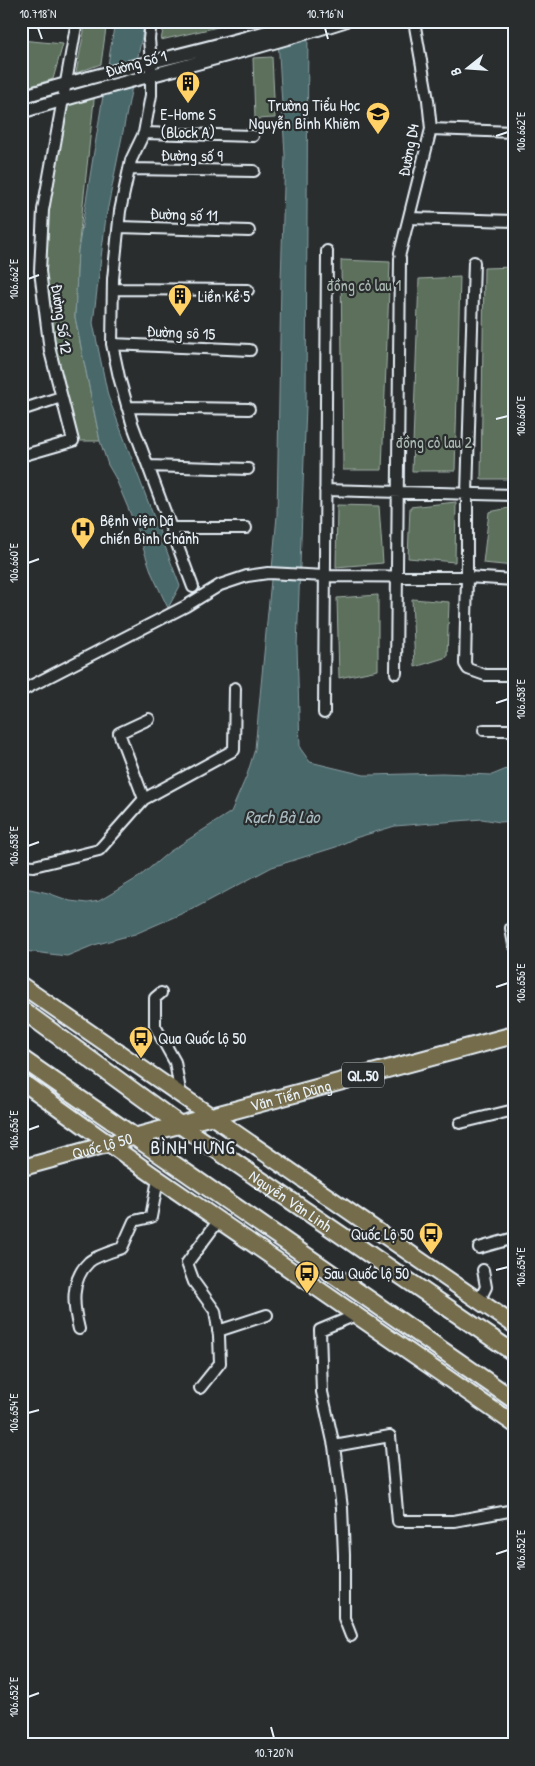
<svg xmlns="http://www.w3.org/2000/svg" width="535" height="1766" font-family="'Patrick Hand',sans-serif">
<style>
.green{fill:#5c705b;stroke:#a2b0aa}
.water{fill:#49676a;stroke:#899ea3}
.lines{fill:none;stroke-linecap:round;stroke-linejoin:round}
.minor-casing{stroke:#e8f1f8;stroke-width:14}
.tertiary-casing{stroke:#e8f1f8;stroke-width:16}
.primary-casing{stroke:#e8f1f8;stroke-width:19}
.trunk-casing{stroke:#e8f1f8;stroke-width:20}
.minor{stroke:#2a2d2e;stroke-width:10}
.tertiary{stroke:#2a2d2e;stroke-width:12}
.primary{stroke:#746c4b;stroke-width:15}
.trunk{stroke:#746c4b;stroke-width:16}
.ticks{fill:none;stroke:#e8f1f8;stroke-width:2}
.labels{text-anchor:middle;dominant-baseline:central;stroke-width:4.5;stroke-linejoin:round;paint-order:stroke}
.shield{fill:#2a2d2e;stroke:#afb6bb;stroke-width:1}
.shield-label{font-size:15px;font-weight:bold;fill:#e8f1f8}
.street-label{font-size:16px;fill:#e8f1f8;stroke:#2a2d2e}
.poi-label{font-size:16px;fill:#e8f1f8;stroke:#2a2d2e;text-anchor:start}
.park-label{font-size:16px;fill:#a9b7b1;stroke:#2a2d2e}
.water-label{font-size:18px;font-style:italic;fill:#a8babf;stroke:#2a2d2e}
.quarter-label{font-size:19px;letter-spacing:1px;fill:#e8f1f8;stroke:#2a2d2e}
.neatline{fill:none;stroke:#e8f1f8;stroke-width:2}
.ticks-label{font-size:12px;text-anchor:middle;fill:#e8f1f8}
</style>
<rect width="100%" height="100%" fill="#2a2d2e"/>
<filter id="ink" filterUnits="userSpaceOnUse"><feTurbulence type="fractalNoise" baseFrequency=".02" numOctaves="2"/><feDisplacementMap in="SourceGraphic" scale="10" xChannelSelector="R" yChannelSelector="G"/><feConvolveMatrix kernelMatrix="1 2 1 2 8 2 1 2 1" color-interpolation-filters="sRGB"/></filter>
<g filter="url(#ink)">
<path class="green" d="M86,21h21l-6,43 -25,9z
M165,21h79l-83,19z
M21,40l42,4 -10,35 -32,10z
M272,57l3,61 -20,1 -2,-61z
M95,91l-17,160 -3,66 25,124h-27l-28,-117 -2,-114 20,-111z
M341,260l49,2 -8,208h-39z
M514,267v212h-33l3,-211z
M460,277l-5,194h-43l7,-192z
M456,502l-1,60 -47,-4 2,-51z
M337,505l42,1 4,57 -47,4z
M514,507v59l-31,-3 6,-51z
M378,595v75l-39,8 -2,-80z
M412,599l37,3 -2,55 -32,10z"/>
<path class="water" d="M115,21h30l-39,196 -13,106 15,73 72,190 -12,22 -16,-34 -16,-47 -21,-50 -7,-12 -8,-24 -25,-124 3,-66z
M277,21h31l-2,384 -9,241 3,102 10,14 54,13h7l71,-2 50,2 22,-9v55l-14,1 -18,-3 -87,7 -40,12 -19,9 -64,20 -75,40 -62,27 -41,11 -27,11 -43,-5 -3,-1v-63l27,6 22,8 17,2 12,-2 40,-24 30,-25 62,-40 16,-37 8,-26 22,-233 4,-235 4,-126z"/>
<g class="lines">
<defs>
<path id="minor" d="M151,21l-2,18 2,23v33l-7,38 -13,27 -11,51 -7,68 -1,65 7,33 13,46 61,164
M431,129l83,3
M144,133l109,3
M129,169l125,2
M409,218l105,3
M119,227l130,4
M400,253l31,-124 -3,-29 -14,-79
M474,262l-7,232v83l-2,87 3,5 17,6h29
M113,289l135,1
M112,344l138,6
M127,407l122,2
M21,410l40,-13
M21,456l52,-15 -23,-90 -10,-80 3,-61 34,-189
M148,466l100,3
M325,490l189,5
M172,528h74
M396,673l4,-415
M21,691l165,-85 34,-21 27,-9 21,-3 57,3 142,1 47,3
M324,713l3,-462
M484,730h30
M144,799l-25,-66 30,-14
M21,865l13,1 65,-16 45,-51 90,-49 1,-62
M511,928l3,17
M161,993l-6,5v28l20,36 6,34
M460,1123l54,-13
M479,1248l35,-10
M479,1301l7,-14 -3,-17
M79,1329c-6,-23 -9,-49 10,-67 6,-6 25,-11 33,-14l12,-27 17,-4 7,-38
M218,1331l49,-16
M200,1388l20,-25 -1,-27 -4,-25 -21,-29 -7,-19 32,-43
M334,1446l56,-10 8,85h56l60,-11
M351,1636l-7,-18v-63l-2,-47 -8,-62 -12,-54 -2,-62 36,-15"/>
<path id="tertiary" d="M21,97c94,-29 190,-47 284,-76
M21,112c107,-33 217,-57 323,-91"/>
<g id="primary">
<path d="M21,985l493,340"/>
<path d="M21,1081l129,92 364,251"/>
<path id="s1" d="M21,1168l113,-31"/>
</g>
<g id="trunk">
<path id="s2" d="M21,1009l159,116 334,228"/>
<path d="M21,1058l493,342"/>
<path id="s3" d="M134,1137l380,-102"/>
</g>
</defs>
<use href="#minor" class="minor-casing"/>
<use href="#tertiary" class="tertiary-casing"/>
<use href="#primary" class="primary-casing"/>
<use href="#trunk" class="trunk-casing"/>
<use href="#minor" class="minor"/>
<use href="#tertiary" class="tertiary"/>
<use href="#primary" class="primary"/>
<use href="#trunk" class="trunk"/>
</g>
</g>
<path class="ticks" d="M38,28l4,11M325,28l3,11M496,136l12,-4M28,279l11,-4M496,419l12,-3M28,563l11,-4M496,703l12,-4M28,846l11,-4M496,987l12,-4M28,1130l11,-4M496,1270l12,-3M28,1413l11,-3M496,1554l12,-4M28,1697l11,-4M271,1727l3,11"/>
<defs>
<symbol id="building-pin" viewBox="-11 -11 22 30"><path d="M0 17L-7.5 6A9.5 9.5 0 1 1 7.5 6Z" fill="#ffd166" stroke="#2a2d2e"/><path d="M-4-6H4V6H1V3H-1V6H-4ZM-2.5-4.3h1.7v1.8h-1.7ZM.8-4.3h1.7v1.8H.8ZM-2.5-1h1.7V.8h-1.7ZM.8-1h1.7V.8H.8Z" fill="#111"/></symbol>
<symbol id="school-pin" viewBox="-11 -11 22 30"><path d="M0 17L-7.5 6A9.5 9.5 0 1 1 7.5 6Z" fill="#ffd166" stroke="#2a2d2e"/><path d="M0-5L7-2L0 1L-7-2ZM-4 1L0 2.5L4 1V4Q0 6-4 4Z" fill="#111"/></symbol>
<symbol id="hospital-pin" viewBox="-11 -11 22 30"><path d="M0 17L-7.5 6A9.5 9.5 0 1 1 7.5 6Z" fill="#ffd166" stroke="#2a2d2e"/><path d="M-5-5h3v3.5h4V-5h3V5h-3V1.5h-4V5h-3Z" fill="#111"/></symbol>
<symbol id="bus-pin" viewBox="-11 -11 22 30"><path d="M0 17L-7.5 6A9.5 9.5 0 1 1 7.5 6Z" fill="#ffd166" stroke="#2a2d2e"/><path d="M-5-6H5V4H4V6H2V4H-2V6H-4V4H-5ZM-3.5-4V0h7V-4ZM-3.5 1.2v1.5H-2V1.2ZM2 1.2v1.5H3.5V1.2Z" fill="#111"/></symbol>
</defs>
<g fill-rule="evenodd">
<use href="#building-pin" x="174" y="69" width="28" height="38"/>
<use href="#school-pin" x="364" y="100" width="28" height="38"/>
<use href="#building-pin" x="166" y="282" width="28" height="38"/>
<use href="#hospital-pin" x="69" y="515" width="28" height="38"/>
<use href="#bus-pin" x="127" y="1024" width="28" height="38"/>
<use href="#bus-pin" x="417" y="1220" width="28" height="38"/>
<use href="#bus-pin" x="293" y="1259" width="28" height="38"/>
</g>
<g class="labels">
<rect class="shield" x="342" y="1062.5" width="42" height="25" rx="4"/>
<g class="shield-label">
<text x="363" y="1075">QL.50</text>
</g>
<g class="street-label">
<text transform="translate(136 63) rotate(-15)">Đường Số 1</text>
<text transform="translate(408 150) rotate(-79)">Đường D4</text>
<text transform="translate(192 155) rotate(1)">Đường số 9</text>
<text transform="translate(184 214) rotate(2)">Đường số 11</text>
<text transform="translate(62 319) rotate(82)">Đường Số 12</text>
<text transform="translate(181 332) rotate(3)">Đường sô 15</text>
<text stroke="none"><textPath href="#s3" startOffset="162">Văn Tiến Dũng</textPath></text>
<text stroke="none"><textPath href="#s1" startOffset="84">Quốc lộ 50</textPath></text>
<text stroke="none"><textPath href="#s2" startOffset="331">Nguyễn Văn Linh</textPath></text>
</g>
<g class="poi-label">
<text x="360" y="105" text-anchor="end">Trường Tiểu Học<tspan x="360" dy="18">Nguyễn Bỉnh Khiêm</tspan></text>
<text x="188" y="114" text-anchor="middle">E-Home S<tspan x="188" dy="18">(Block A)</tspan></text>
<text x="198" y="296">Liền Kề 5</text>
<text x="100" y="520">Bệnh viện Dã<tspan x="100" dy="18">chiến Bình Chánh</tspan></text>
<text x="158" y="1038">Qua Quốc lộ 50</text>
<text x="414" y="1234" text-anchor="end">Quốc Lộ 50</text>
<text x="324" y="1273">Sau Quốc lộ 50</text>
</g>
<g class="park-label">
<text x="364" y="285">đồng cỏ lau 1</text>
<text x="434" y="442">đồng cỏ lau 2</text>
</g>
<g class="water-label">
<text x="282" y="816">Rạch Bà Lào</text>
</g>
<g class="quarter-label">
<text x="193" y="1147">BÌNH HƯNG</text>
</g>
</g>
<rect width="535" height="1766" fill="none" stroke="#2a2d2e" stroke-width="55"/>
<g transform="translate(468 68) rotate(253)" stroke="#2a2d2e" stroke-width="4" paint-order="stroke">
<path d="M0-4L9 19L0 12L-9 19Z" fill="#e8f1f8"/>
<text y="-8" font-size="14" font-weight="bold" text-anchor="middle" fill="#e8f1f8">B</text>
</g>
<rect x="28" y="28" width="480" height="1710" class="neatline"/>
<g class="ticks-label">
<text x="38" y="18">10.718°N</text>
<text x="325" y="18">10.716°N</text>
<text transform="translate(521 132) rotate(-90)" y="4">106.662°E</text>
<text transform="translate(14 279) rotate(-90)" y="4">106.662°E</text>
<text transform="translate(521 416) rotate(-90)" y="4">106.660°E</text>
<text transform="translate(14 563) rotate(-90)" y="4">106.660°E</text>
<text transform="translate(521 699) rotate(-90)" y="4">106.658°E</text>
<text transform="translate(14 846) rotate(-90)" y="4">106.658°E</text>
<text transform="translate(521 983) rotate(-90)" y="4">106.656°E</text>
<text transform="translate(14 1130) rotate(-90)" y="4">106.656°E</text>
<text transform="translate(521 1267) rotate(-90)" y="4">106.654°E</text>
<text transform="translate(14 1413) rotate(-90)" y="4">106.654°E</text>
<text transform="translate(521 1550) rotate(-90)" y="4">106.652°E</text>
<text transform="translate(14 1697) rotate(-90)" y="4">106.652°E</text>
<text x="274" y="1757">10.720°N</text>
</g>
</svg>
